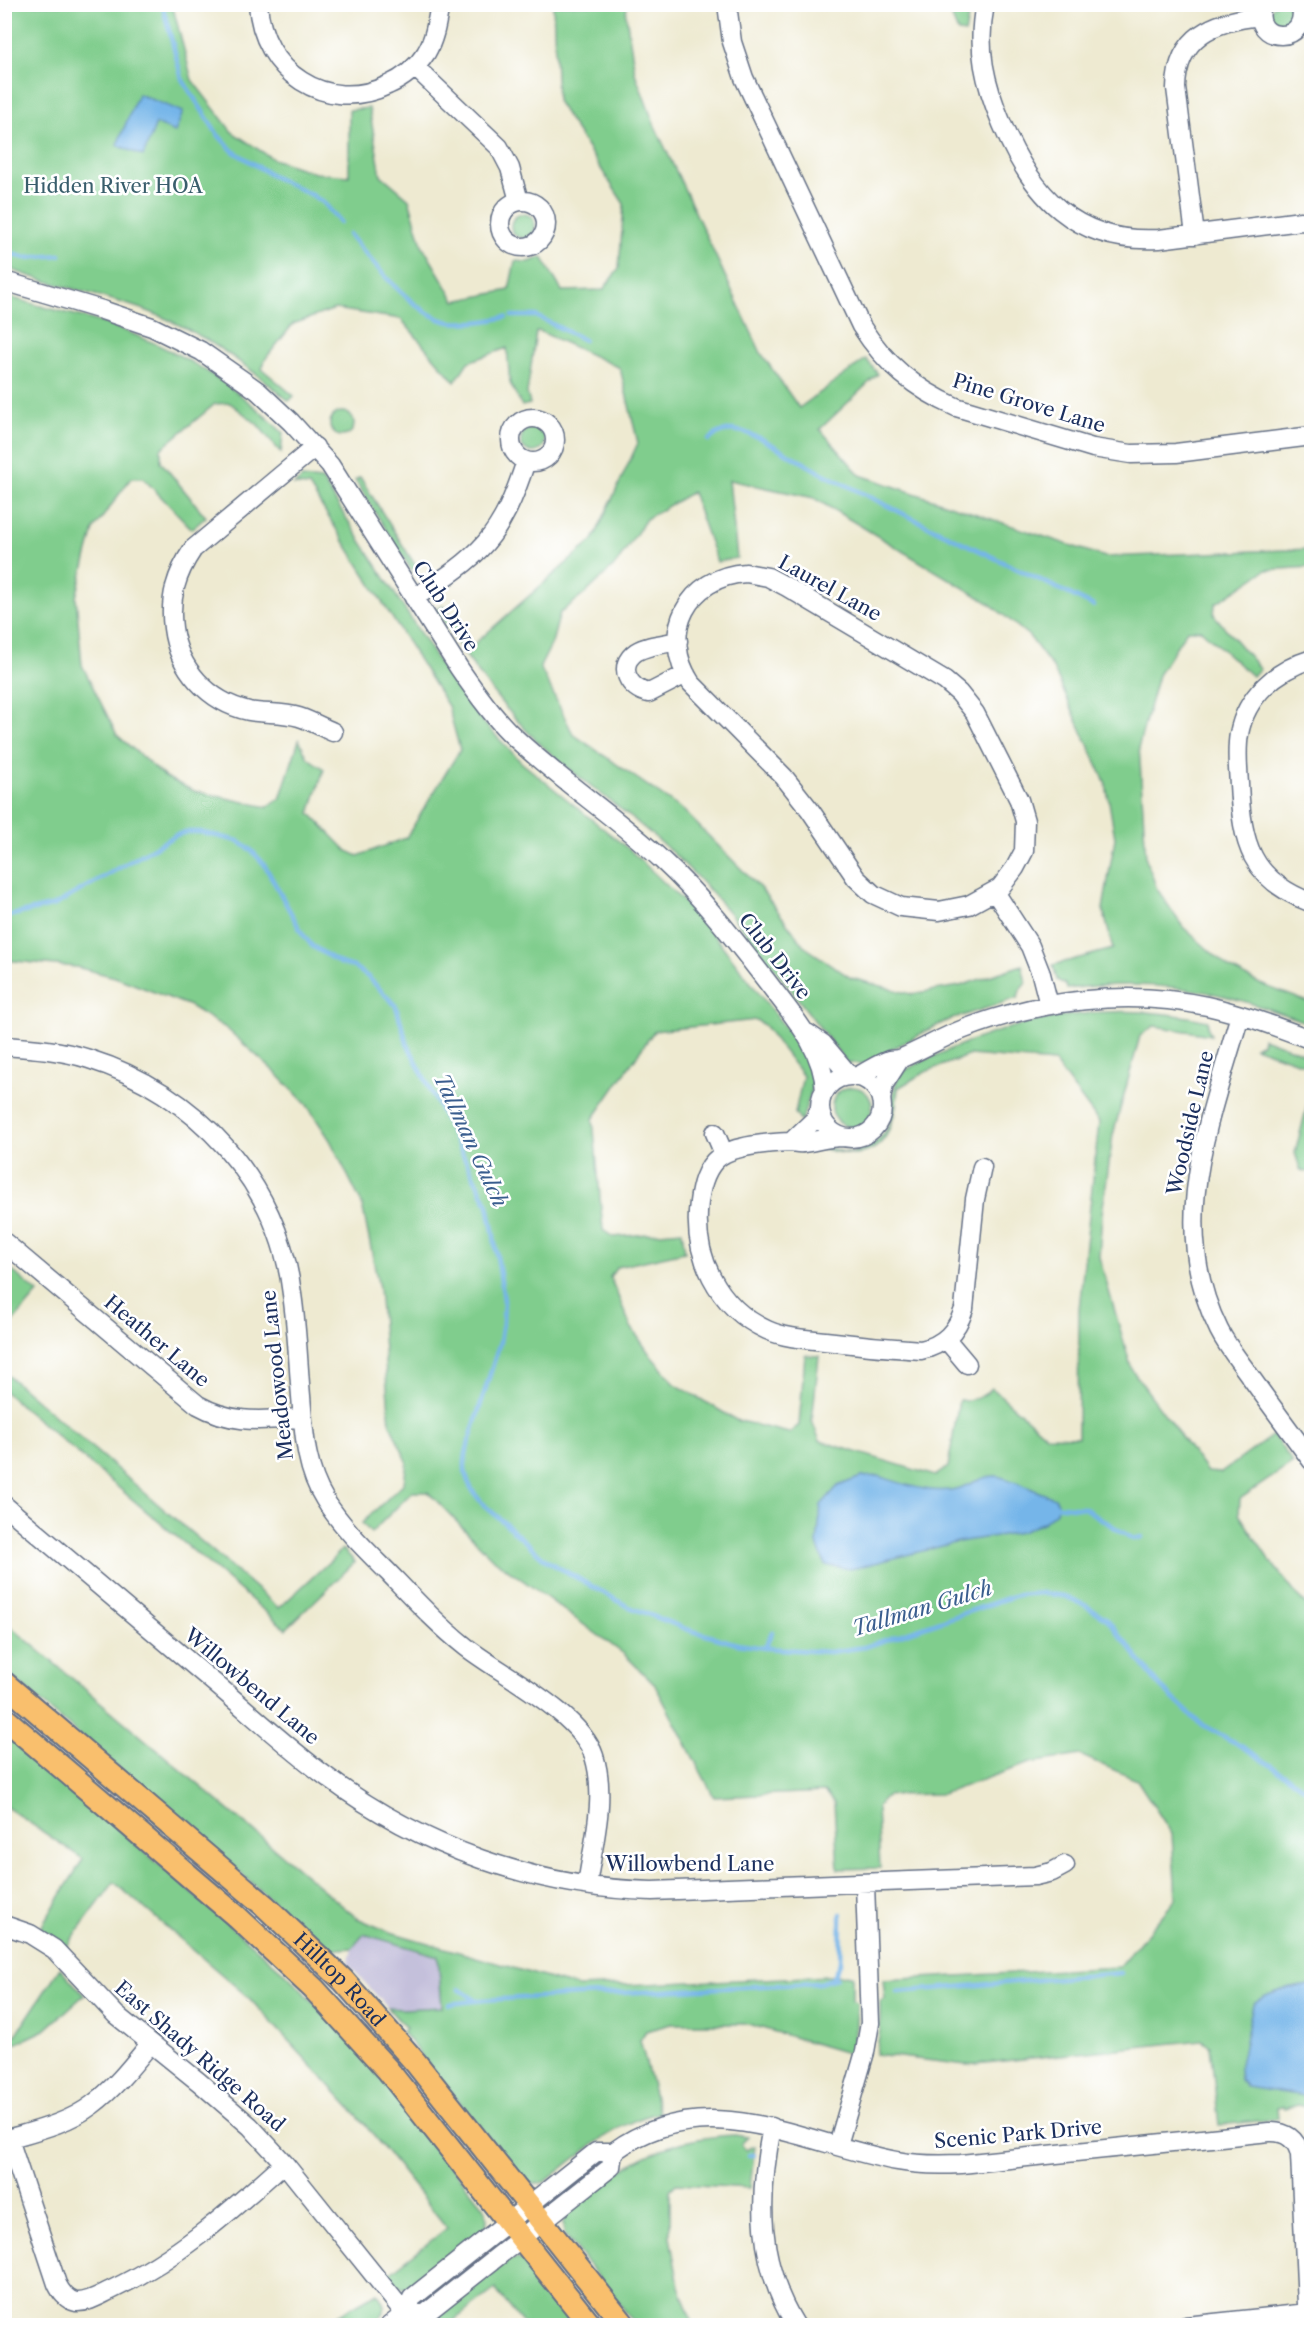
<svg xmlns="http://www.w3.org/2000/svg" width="1316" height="2330" font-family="'Libre Caslon Text',serif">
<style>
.industrial{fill:#c4c0db}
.green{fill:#80cd8d;stroke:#4e7e76;stroke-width:1.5}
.water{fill:#75b5e9;stroke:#4872a4;stroke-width:1.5}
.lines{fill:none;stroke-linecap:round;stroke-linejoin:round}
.stream{stroke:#75b5e9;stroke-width:4.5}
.minor-casing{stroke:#657086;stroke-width:21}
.major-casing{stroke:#657086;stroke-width:26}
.minor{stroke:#fff;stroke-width:18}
.major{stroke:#f9bf6d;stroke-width:22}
.labels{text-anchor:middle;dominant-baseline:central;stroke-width:5;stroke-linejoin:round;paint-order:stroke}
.park-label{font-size:20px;fill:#395e6c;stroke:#fff}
.street-label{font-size:20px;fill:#1b2f5e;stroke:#fff}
.water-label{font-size:21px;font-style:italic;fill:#3a5e8f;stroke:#fff}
</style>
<rect width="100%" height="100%" fill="#fff"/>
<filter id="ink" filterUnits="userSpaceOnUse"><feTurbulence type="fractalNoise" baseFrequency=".0167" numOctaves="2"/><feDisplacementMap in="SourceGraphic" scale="12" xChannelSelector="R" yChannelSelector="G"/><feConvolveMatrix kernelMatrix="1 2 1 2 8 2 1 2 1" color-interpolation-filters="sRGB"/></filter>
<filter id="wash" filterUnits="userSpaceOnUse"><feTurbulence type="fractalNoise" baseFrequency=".008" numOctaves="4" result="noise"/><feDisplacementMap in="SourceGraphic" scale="24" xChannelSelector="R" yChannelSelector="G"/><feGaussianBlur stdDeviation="1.35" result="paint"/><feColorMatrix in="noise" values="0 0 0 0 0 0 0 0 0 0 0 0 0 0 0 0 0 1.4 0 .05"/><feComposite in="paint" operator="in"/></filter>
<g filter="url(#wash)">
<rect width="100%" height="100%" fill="#eeead1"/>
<path class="industrial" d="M364,1934l74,22 4,51 -39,2 -15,-1 -40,-44 4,-16z"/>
<path class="green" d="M1270 15a12 12 0 1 1 24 0a12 12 0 1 1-24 0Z
M172,4l20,76 40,52 41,27 42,14 34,3v-66l20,-2 12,67 28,24 13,46 33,56 54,-11 6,-29 14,1 13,-5 20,34 41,-1 16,-22 5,-64 -67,-103 -4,-96h74l-1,10 9,58 19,51 107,229 38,55 67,-49 12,15 -58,55 40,46 245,82 206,-8v18l-45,3 -51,34 -1,11 46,54 -8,7 -51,-46h-14l-29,45 -19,70 7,114 11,30 26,38 46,41 31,16 51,19v21c-26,-9 -52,-19 -79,-26 -52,-14 -111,-16 -165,-9l-1,-4 -9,-5 -4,-15 60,-16 -10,-40 12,-71 -9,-54 -53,-116 -24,-32 -40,-33 -175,-105 -85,-18 8,78 -20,4 -25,-70 -46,27 -29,44 -31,30 -26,20 -8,30 -12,24 33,67 111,77 77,78 44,58 46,31 60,16 49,-8 62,-21 4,18 -6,7 -2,8 -72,23 -56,29 -23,14 -20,-1c-54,-69 -105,-143 -168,-204 -43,-42 -95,-75 -140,-116 -41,-39 -74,-86 -103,-134l7,-3 29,40 121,-106 45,-97 -18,-75 -81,-37 -3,1 -9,61 3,11 -8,2 -12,-23 -3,-35 -39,14 -13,20 -54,-63 -66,-10 -42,15 -27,34 -4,11 32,27 -5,5c-42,-36 -87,-69 -139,-89 -48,-18 -99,-26 -145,-45v-249l12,-13z
M956,5h15l-6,28 -7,-1 -6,-14z
M511 226a12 12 0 1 1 24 0a12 12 0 1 1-24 0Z
M4,295c34,12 68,18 102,29 70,24 124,56 177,109l-2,20 -24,-29 -27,-21 -15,1 -54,45v13l45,55 -14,12 -49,-51h-12l-37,51 -18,68 6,68 35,70 48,42 29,14 73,16 13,-8 19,-59 9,18 16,11 -14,44 37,38 11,5 48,-18 54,-88 -12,-44 -139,-220 -15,-1 8,-7 20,2 132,206 29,36 39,41 109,88 52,50 34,38 95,123c1,5 3,11 2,16 0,5 -11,40 -13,44l-6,-9 8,-37 -39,-51 -8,-5 -102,11 -61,88 10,111 10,7 69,-6 3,21 -68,15 -7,10 21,50 20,29 24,28 61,36 53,13 10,-8 6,-70 14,1 -7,65 8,20 115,35 13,-9 11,-67c14,1 23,-2 33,-12l55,48 31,1 1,-128 20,-187 -45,-60 -84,-7 -45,17 -27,16c-3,35 -11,72 -56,65 -8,-1 -16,-4 -23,-5 9,-3 17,3 26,4 15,1 31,-7 40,-20 12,-17 2,-45 18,-60 9,-7 30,-15 41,-20 82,-37 176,-52 264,-31v7l3,7 -57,-9 -14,10 -27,99 -11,79 -3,43 33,113 75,102 14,1 52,-38 20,28 -53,36 -1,15 29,44 28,36 15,16v498l-13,-3 -14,4 -1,-2 -6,1 1,11 -59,6 -9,-79 -8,-6 -236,25 -90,-11 4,-24v-28l5,-3 -2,-19 236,-13 57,-68 -4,-65 -35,-54 -57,-25 -50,8 -88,31 -55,1 -10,12 3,61 -42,1 -4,-66 -10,-11 -110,5 -59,-112 -31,-31 -133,-97 -63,-65h-16l-41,41 -9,-10 42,-40 3,-22 -17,-37 -11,-136 -17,-84 -32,-64 -23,-35 -31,-32 -50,-45 -36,-22 -75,-29 -39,-10 -71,-7z
M330 424a12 12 0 1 1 24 0a12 12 0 1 1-24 0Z
M521 440a12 12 0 1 1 24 0a12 12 0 1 1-24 0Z
M360,477l57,91 -5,3 -57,-91z
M1263,1038l48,18v11l-56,-20 7,-4z
M832 1107a20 20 0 1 1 40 0a20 20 0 1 1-40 0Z
M1311,1091v81l-10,-1 -6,-18z
M8,1267l30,26 -33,38v-60z
M5,1373l274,235 64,-59 12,13 -69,67 -281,-237z
M4,1621l353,297 30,13 191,56 274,-12v26l5,1 -1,25 -5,27 -103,-30h-77l-25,7 -6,9 19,73c-44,9 -79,42 -114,69l-9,2 -11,-2 -123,-150 4,-4 -18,-20 15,1 39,-2 -4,-51 -74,-22 -12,14 -25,2 -91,-81 -231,-198z
M4,1730l291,252 73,80 118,148 1,11 -5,11 -70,56c-12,2 -17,-4 -25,-13l60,-47 -89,-112 -109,-118 -135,-116 -48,65 -26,-18 43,-70 -78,-53z
M60,1968l24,27 -39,35 -40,19v-17l11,3z
M735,2135l13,2 -7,7 5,6 9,-4 -5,42 -74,-4 -6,6v47l9,49 14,39 -56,1 -72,-91c-4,-10 -2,-17 4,-26 56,-44 91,-71 166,-74z
M517,2258l10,4 51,63h-54l-29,-36 -47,36 -16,1 1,-8 73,-57z
M377,2293c29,37 -35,33 -57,32z"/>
<path class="water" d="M138,94l45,18 -8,20 -19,-8 -13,32 -26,-11z
M878,1476c26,8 55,20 82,12 11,-4 23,-12 35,-12 15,1 42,17 60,22l3,5 -2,9 -12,10 -23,10 -63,10 -107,27 -26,-4 -8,-21 4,-39 17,-19 23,-9z
M1311,1985v112l-65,-10 -6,-7 -1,-11 14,-65c11,-11 43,-18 58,-19z"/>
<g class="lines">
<path class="stream" d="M162,4l20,75 36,56 15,16 43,27 36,17 12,8 16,19
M349,234c21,26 67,83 101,88 19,2 38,-1 56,-5
M4,252l22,6 34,-3
M512,316h24l48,24
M709,440l9,-7 14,-3 12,2 18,7 58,33 90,45 184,89
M4,917l51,-12 121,-70 11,-3h13l38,9 13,9 13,14 38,69 10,13 28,17 14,4 14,10 28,29 11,37 81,162 5,26 11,69 -1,22 -3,20 -31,100c-8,26 -5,40 13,61l65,58 80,45 59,23 51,15 28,4 65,4 35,-5 152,-52 24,-2 23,3 21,9 22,14 53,67 38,36 48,27 66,44
M1052,1505l32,3 49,31 9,-2
M765,1648l7,-16
M833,1977l7,-14 1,-49
M459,1989l18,12
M897,1992l224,-19
M449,2004l33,-4 337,-17 17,-5
M749,2155h5"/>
</g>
</g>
<g filter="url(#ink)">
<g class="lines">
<defs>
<path id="minor" d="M258,4c4,67 68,111 130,81 16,-7 29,-18 38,-32 9,-15 11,-32 14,-49
M727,4l5,38 12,36 117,248c24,38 54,63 95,81l137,41 38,6 45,-1 136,-17
M985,4c-9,44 0,80 17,120 30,72 74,120 157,115l142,-18 11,2
M1262,6c-12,39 51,39 38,-2
M415,67l84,80 11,21 9,33
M500 224a23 23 0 1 1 46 0a23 23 0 1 1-46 0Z
M1195,235l-19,-147c1,-52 38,-67 84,-72
M4,281l98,29 50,17 49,24 57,40 33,31 39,43 129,203c15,22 31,45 50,64 48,47 105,83 154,129 41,38 75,83 109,127 23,30 52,63 53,103
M511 440a22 22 0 1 1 44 0a22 22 0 1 1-44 0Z
M315,447l-122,102c-17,25 -24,49 -20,79 5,40 35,74 76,83 16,3 34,1 50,6 12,4 23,10 34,15
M746,573l22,4 19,10 158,94 14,12 16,20 44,87 6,21 -1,30 -9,17 -15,20 -31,17 -30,6 -38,-4 -28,-13 -17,-16 -46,-68 -26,-33 -93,-94c-33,-49 -3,-107 55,-110z
M414,598c67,-43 87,-59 112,-137
M678,641c-13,3 -31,4 -42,11 -20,14 -7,38 13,41l37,-19
M1312,659c-36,11 -66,37 -73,75 -3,17 -1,34 0,50 3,59 11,96 73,119
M995,892l35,54 11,28 8,31
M1240,1015c-30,105 -74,209 -21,315 9,18 22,33 33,49 20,28 40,55 60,82
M807,1033l16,11 27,32
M4,1046c29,2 57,4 85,13 106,33 190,123 203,235 5,34 6,68 9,102 3,36 4,72 24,104 17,27 41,50 63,72 25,26 50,53 78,75 36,28 114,66 128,109 13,41 -1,88 -7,129
M820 1107a31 31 0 1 1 62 0a31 31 0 1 1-62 0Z
M856,1077c11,-5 21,-13 33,-17 4,-1 9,0 13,-2 21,-9 41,-21 62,-29 76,-29 163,-40 243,-23 36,8 70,21 105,34
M881,1100l3,-16 16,-25
M715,1133l9,21
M843,1137c-14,0 -26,4 -40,6 -4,1 -9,-1 -13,-1 -20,1 -55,3 -71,15 -14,11 -18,29 -20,45 -7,53 18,105 68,128 18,8 38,9 58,11 32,4 64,7 96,9 23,-5 36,-19 43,-41l11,-110 7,-32
M791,1142l23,-22 6,-11
M4,1242l194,163c36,20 65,15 104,13
M946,1339l21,25
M4,1505c67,57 134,114 201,170 41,34 80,71 122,102 94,70 208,111 325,114l383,-15 17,-4 13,-7
M4,1925l26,9 24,15 62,66 83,67 51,44 34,37 131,163
M772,2127c-14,69 -15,137 24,199
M9,2139l48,145c4,8 9,16 19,18 12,1 24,-7 35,-12 66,-31 119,-78 173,-127
M4,2140c30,-9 63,-16 88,-35 23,-17 40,-39 58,-61
M838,2145l27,-93 5,-29 -5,-139
M613,2152c94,-68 187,-9 284,9 21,4 43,4 64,3l308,-32c16,-1 28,7 31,23l8,171
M406,2313l19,1 186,-147 2,-15
M389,2326l17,-13 6,-15 184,-146h17
M1186,2326l122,-13"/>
<g id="major">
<path id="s1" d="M4,1683l261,223 78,74 73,83 209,263"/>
<path d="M4,1718l232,198 78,73 73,80 204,257"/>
</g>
</defs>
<use href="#minor" class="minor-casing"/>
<use href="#major" class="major-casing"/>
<use href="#minor" class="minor"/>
<use href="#major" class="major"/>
</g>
</g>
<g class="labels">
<g class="park-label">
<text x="113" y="186">Hidden River HOA</text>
</g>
<g class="street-label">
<text transform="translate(1029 403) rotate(17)">Pine Grove Lane</text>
<text transform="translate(830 588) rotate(29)">Laurel Lane</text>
<text transform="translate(446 606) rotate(57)">Club Drive</text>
<text transform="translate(775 956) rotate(52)">Club Drive</text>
<text transform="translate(1190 1123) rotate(-77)">Woodside Lane</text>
<text transform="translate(157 1341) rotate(40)">Heather Lane</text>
<text transform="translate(277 1375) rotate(-96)">Meadowood Lane</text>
<text transform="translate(252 1686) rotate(40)">Willowbend Lane</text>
<text x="690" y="1864">Willowbend Lane</text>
<text stroke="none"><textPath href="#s1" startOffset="448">Hilltop Road</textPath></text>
<text transform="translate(200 2056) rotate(41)">East Shady Ridge Road</text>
<text transform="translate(1018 2134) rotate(-5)">Scenic Park Drive</text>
</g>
<g class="water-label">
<text transform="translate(471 1140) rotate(65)">Tallman Gulch</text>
<text transform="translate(922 1608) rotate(-17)">Tallman Gulch</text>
</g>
</g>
<rect width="1316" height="2330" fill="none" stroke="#fff" stroke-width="24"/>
</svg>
